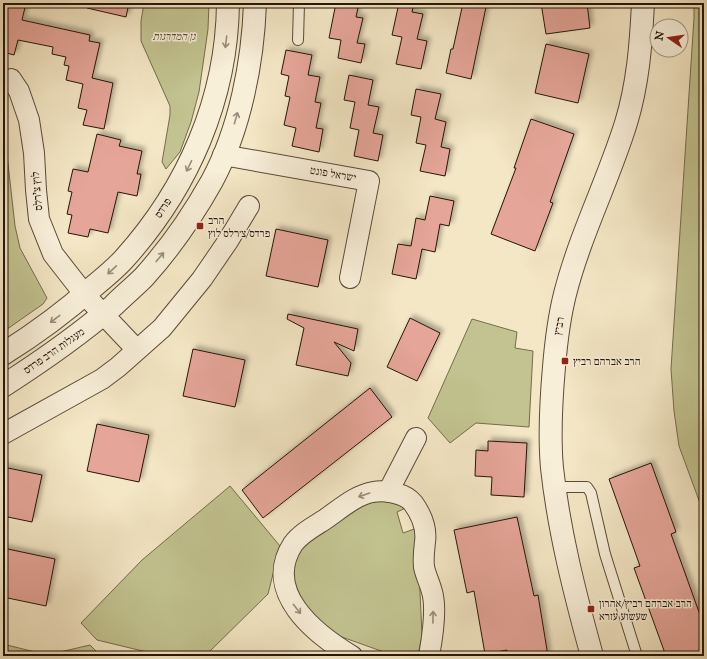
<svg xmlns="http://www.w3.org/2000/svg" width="707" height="659" font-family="'IM FELL Great Primer','Frank Ruhl Libre',serif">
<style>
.green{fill:#c2c390;stroke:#746c4c}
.building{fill:#e5a598;stroke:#251509;filter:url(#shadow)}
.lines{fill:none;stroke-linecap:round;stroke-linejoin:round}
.service-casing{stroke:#594a38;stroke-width:12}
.minor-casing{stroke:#594a38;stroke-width:22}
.tertiary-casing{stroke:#594a38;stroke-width:24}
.service{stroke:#f8efd9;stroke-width:10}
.minor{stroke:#f8efd9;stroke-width:20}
.tertiary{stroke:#f8efd9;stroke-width:22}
.oneway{stroke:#998d7b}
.poi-dot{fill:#8f2418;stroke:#f8efd9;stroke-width:1.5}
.labels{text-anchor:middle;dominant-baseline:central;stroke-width:3;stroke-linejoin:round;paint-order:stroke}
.park-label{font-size:11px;font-style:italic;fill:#5c5238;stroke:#f8efd9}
.street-label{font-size:11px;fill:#251509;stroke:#f8efd9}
.poi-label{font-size:11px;fill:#251509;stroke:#f8efd9;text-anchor:start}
</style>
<defs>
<filter id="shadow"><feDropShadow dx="3.5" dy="-3.5" stdDeviation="2" flood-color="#0004"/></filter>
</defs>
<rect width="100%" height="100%" fill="#f4e7c5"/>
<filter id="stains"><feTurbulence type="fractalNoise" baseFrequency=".005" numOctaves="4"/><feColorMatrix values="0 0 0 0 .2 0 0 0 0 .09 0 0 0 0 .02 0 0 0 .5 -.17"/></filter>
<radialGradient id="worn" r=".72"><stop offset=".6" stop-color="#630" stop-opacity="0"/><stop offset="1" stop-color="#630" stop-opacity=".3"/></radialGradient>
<path class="green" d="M144,3h65l-1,26 -9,63 -8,30 -11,30 -14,17 -4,-7 8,-47v-9l-29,-65v-20z
M694,3h10v511l-25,-68 -5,-35 -3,-42 23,-351z
M3,119l12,107 5,22 27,50 -4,6 -40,28z
M472,319l45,13 -2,16 18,3 -4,76 -53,-4 -26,20 -22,-25z
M230,486l50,60 -12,48 -63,62h-25l-25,-2 -58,-14 -16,-17 61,-63z
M379,498l29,9 -11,5 6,21 14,-5 5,107 -4,21h-23l-67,-24 -15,-12 -21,-38 3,-30 61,-48z
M3,644l44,11 43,-10 11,11h-98z"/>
<path class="building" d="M3,3h23l-4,17 68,15 -1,6 11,2 -8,35 21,5 -9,46 -21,-4 4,-15 -9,-2 5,-24 -17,-4 3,-14 -5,-1 2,-8 -14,-3 1,-7 -35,-7 -4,15 -11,-3z
M88,3h41l-3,14 -39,-9z
M336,3h23l-3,14 7,1 -6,25 8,1 -4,19 -23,-5 3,-18 -12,-2z
M399,3h15l-2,9 11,2 -6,25 10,2 -6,28 -25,-5 6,-27 -10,-2z
M463,3l23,4 -15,72 -25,-6 5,-24h2z
M541,3h46l3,25 -44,6z
M546,44l43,10 -11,49 -43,-10z
M286,50l26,5 -4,20 12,2 -5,25 6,1 -5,25 7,1 -4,23 -27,-6 4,-18 -12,-3 6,-28 -5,-1 4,-20 -8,-2z
M349,75l24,5 -5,25 11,2 -6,26 10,2 -5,26 -24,-5 5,-26 -9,-2 5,-26 -11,-2z
M416,89l25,5 -6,25 11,3 -5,25 9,2 -5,27 -25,-5 6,-26 -10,-2 5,-26 -10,-2z
M531,119l43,15 -24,68 3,1 -18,48 -44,-17 25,-66h-2z
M97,134l24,6 -2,6 23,5 -5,23h4l-4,22 -19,-4 -10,41 -18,-4 -2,8 -20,-4 4,-18 -5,-1 5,-22 -4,-1 5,-22 15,3z
M430,196l24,5 -5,25 -9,-2 -5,28 -13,-3 -6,30 -24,-5 6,-30 13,2 5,-28 9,2z
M276,229l52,11 -10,47 -52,-11z
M288,314l70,15 -4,22 -20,-9 17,21 -3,13 -52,-11 8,-37 -17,-9z
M410,318l30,15 -23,48 -30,-14z
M193,349l52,11 -10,47 -52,-11z
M370,388l22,29 -129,101 -21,-28z
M97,424l52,11 -10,47 -52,-11z
M488,441l39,2 -3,54 -33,-2 1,-18 -17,-1 1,-26 12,1z
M651,463l25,69 -5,2 33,92v30h-38l-32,-88 6,-2 -31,-87z
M3,467l39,8 -10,47 -29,-6z
M517,517l17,79 4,-1 10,61h-40l-1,-6 -22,4 -11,-63 -7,2 -13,-63z
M3,548l52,11 -9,47 -43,-9z"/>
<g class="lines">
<defs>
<path id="service" d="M298,40l1,-37
M555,487h32l4,6 14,61 32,102"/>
<path id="minor" d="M11,79l8,12 10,29 5,33 2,37 3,29 14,35 32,41 52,55
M223,155l146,26 -19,97
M3,434l99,-55 16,-12 44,-39 40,-49 26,-38 21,-35
M388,492l28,-54
M352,656c-37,-22 -90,-64 -59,-112 7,-10 20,-17 31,-24 15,-10 31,-25 49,-28 12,-2 32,1 40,11 8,11 14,25 12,39 -1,9 -2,16 -1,25 2,10 7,18 9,29 3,15 -1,44 -4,60"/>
<path id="tertiary" d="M3,354c32,-20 62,-42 90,-67 11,-9 22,-18 31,-28 64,-71 103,-160 104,-256
M3,386c39,-25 75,-50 110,-80 10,-10 21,-19 31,-29 26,-29 49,-62 68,-96 28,-52 41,-119 43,-178
M592,656c-17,-62 -33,-124 -40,-188 -3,-33 -1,-67 2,-101 2,-24 5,-49 11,-73 15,-59 43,-113 61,-171 12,-39 15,-79 17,-120"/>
</defs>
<use href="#service" class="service-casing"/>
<use href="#minor" class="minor-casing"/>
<use href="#tertiary" class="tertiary-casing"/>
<use href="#service" class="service"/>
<use href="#minor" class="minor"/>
<use href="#tertiary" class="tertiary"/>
</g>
<defs><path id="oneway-shaft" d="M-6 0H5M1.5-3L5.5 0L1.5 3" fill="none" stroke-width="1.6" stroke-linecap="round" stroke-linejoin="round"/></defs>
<g class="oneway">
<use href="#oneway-shaft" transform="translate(226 42) rotate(97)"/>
<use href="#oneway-shaft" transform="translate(236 118) rotate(-74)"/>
<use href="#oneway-shaft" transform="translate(189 166) rotate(116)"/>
<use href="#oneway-shaft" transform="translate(160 257) rotate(-50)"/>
<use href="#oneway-shaft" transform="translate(112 270) rotate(137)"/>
<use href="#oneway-shaft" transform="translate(55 319) rotate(143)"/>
<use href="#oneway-shaft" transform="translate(364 495) rotate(161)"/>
<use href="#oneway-shaft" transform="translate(297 609) rotate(52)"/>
<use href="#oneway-shaft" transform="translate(433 617) rotate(-89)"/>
</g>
<g class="poi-dot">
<rect x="196" y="222" width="8" height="8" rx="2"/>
<rect x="561" y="357" width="8" height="8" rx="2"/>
<rect x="587" y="605" width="8" height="8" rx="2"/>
</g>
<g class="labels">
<g class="park-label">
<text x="174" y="36">גן המדרגות</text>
</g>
<g class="street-label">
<text transform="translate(333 174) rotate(10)">ישראל פונט</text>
<text transform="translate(37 191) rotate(-95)">לוץ צ'רלס</text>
<text transform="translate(163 208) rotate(-57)">פרדס</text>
<text transform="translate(559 326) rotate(-79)">רביץ</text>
<text transform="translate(54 351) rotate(-35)">מעגלות הרב פרדס</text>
</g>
<g class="poi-label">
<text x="208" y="220">הרב<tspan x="208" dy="13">פרדס/צ׳רלס לוץ</tspan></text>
<text x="573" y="361">הרב אברהם רביץ</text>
<text x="599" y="603">הרב אברהם רביץ/אהרון<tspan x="599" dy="13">שעשוע עזרא</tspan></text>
</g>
</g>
<rect width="707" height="659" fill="none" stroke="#f4e7c5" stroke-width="16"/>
<rect x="4" y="4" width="699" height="651" fill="none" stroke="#251509" stroke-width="2"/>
<rect x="8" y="8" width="691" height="643" fill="none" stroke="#251509"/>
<g transform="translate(669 38) rotate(283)"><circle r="19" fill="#f8efd9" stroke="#a49886"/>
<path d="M0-3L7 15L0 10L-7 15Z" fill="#8f2418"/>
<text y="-6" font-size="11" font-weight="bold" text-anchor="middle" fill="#251509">N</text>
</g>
<rect width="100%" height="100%" filter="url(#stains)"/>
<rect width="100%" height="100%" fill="url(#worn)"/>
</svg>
